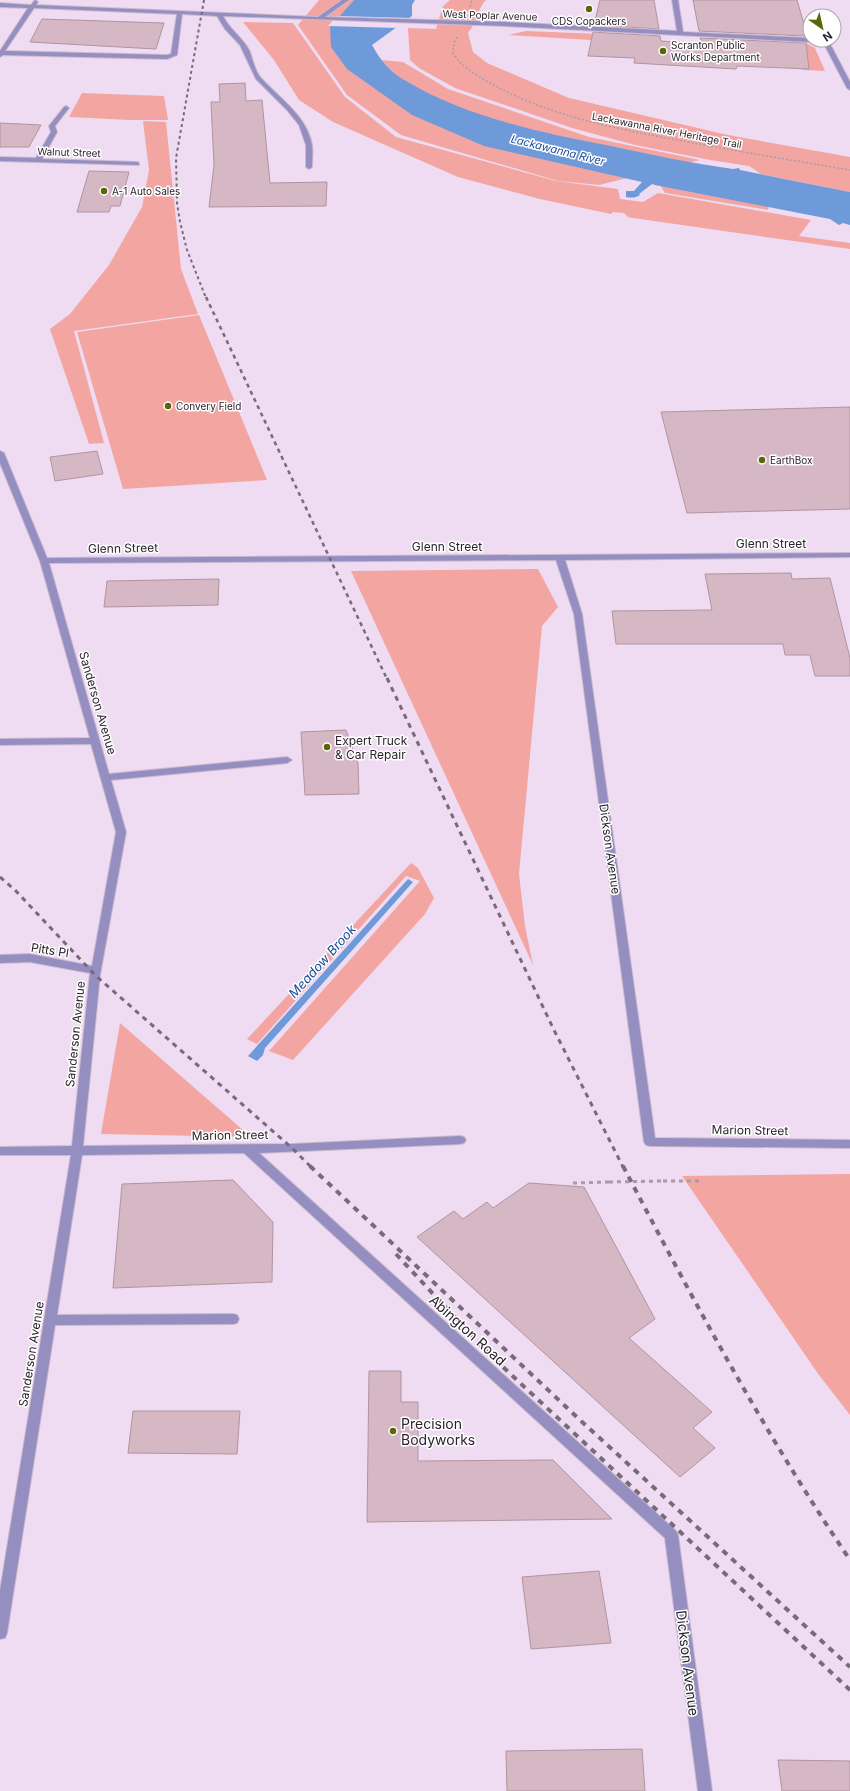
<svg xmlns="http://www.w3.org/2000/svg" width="850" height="1791" font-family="Inter,sans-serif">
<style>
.green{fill:#f3a6a1}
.water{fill:#6f9ada}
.pier{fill:#efdbf2}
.building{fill:#d6b8c4;stroke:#b1949f}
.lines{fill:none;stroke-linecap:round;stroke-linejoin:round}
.minor-casing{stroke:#ccbace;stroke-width:2}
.path-far1{stroke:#aa9aac;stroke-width:1.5;stroke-dasharray:2 2;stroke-linecap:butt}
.path{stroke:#aa9aac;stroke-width:3;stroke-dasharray:4 4;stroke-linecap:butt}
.minor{fill:#948ec1;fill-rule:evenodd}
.rail-far3{stroke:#776a79;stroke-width:2;stroke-dasharray:3 3;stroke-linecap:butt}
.rail-far2{stroke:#776a79;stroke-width:2.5;stroke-dasharray:4 4;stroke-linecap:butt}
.rail-far1{stroke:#776a79;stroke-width:3;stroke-dasharray:5 5;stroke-linecap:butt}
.rail{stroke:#776a79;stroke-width:4;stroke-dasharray:6 6;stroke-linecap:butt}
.path-bridge{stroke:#aa9aac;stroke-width:3;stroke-dasharray:4 4;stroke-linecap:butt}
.poi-dot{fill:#5b6608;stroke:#fff;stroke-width:1.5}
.labels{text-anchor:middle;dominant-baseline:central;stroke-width:3;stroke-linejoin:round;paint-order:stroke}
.far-street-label{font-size:10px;fill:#2b232c;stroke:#fff}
.far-poi-label{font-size:10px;fill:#2b232c;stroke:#fff;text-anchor:start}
.far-water-label{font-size:11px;font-style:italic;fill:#154b97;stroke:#fff}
.street-label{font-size:12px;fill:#2b232c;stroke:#fff}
.poi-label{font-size:12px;fill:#2b232c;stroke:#fff;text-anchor:start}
.water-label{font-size:13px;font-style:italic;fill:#154b97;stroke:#fff}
.near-street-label{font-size:14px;fill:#2b232c;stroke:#fff}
.near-poi-label{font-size:14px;fill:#2b232c;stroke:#fff;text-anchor:start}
</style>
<rect width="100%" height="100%" fill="#efdbf2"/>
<path class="green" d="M319,0h53l-15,58 46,4 45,27 141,48 111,23 -101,25 -41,-4 -157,-46 -54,-40 -49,-70z
M450,0h36c-9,9 -9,23 -18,33l5,19 14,11 82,35 159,37 122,22v35l-89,-18 -12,-8 -39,-6 -75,-15 -63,-17 -117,-40 -36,-20 -9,-8 -2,-32 28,1 7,-23z
M243,22l50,1 52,74 51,40 160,44 62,8 2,10 23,3 15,-9 153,27 -12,16 51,7v6l-217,-31 -5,-1 -4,-4 -11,-1 -2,2 -71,-15 -82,-22 -125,-55 -34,-22 -25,-40z
M526,31l74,3v4h-8l-1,2 -83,-5z
M745,40l63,4 7,4 10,23 -21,-1 -60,-22z
M82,93l82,3 4,24h-39l-60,-3z
M143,121l23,1 15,147 17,45 -124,17 30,112 -15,1 -39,-115 20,-15 39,-49 33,-58 7,-37z
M660,185l109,18 -1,7 -103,-17z
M199,315l68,165 -144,9 -46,-157z
M538,569l20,38 -16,19 -23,248 6,52 8,39 -182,-394z
M411,863l7,5 16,30 -9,16 -132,146 -24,-9 151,-170 -14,-5 -149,168 -10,-5z
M120,1023l131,114 -150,-3z
M850,1174v241l-31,-40 -137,-199z"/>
<path class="water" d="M354,0h61l-3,5v11l-40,29c7,13 16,25 29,33 63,39 138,54 210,68 40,9 81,17 122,23l6,-1 1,2 110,22v33l-7,-2 -4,2 -9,-6 -175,-34 -3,-1 -13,10 1,1c-5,3 -8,3 -14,2v-6h8l8,-9 -158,-36 -72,-31 -65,-46 -16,-22 -1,-20z
M408,879l5,3 -148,166 -2,7 -6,6 -9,-5z"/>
<path class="pier" d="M337,16l75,2 -14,10 -70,-2z"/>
<path class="building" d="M600,0h54l5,29 -65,-4z
M693,0h104l7,24 1,12 -106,-5z
M42,19l122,4 -8,26 -126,-7z
M593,32l67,4 1,5 41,3 -2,-6 106,5 3,26 -72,-3 -1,3 -102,-6 1,-5 -47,-2z
M245,83l1,18 16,-1 8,83 57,-1 -1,24 -117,1 5,-42 -3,-63h9l-1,-18z
M0,123l41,2 -12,22h-29z
M89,171l40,1 -9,34h-9l-2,6h-32z
M850,407v102l-163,4 -26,-101z
M97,451l6,23 -48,7 -5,-24z
M791,573l1,6 38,-1 20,80v18h-35l-5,-21h-25l-2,-11h-167l-4,-33 100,-1 -7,-36z
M219,579l-1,26 -114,2 3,-26z
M346,730l12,33 1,31 -54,1 -4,-63z
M233,1180l40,42 -1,60 -159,6 9,-104z
M529,1183l55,4 71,132 -26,19 83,74 -19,16 22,20 -35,29 -263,-240 37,-26 9,8 24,-17 6,6z
M369,1371h32v31h17v59l135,-1 59,59 -245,3z
M133,1411h107l-3,43 -109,-1z
M599,1571l12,72 -80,6 -9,-72z
M642,1749l3,42h-138l-1,-40z
M778,1760l72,1v30h-68z"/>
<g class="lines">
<defs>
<path id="minor" d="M35,0l3,2 -2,3 282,12 24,-17h7l-24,17 180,5 172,9 -5,-31h6l5,32 127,6v2h3l-3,2 -305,-16 -282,-10c6,13 19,21 26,34 4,9 5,20 12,28 19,21 46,38 51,67 1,7 0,15 0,22l-3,2 -3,-2v-22l-7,-20 -12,-15 -31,-31 -16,-34 -15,-16 -8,-13 -35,-2 -5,41 -10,4 -164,-4 -3,2v-6l28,-43 -28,-1v-4l31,2zM34,8l143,6 -6,40 -4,1 -162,-4z
M815,40h13l22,42v8l-3,-2 -24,-46z
M66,106l3,2 -14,18 2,6 -15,27 95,3 2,1v2l-139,-4v-4l36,1 15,-26 -2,-6 15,-19z
M0,451l4,2 43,105 803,-5v4l-285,3 17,54 73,524 195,2v8l-200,-2 -4,-1 -2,-3 -70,-528 -18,-54 -507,3 60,211 178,-17 5,3 -5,3 -176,17 15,52 -26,143 -17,171 209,-2 168,-8 4,1 2,3 -2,3 -4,1 -201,9 417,378 2,4 34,256h-14l-33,-253 -421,-385 -162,2 -25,160 176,-1 4,1 2,4 -2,4 -4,1 -178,1 -48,308 -2,5 -5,1v-48l71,-436h-71v-8l72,-1 18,-173 -60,-11 -30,1v-8l30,-1 62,12 24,-134 -25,-88 -91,1v-6l90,-1 -50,-177 -40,-98z"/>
</defs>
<use href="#minor" class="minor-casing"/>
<path class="path-far1" d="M470,7l2,-7
M457,37l-3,6 -1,10c6,11 17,18 27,24 63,39 137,52 208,65 54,10 108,19 162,28"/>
<path class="path" d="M663,1181h39
M573,1183l36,-1"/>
<use href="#minor" class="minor"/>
<path class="rail-far3" d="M204,0l-28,158 1,45 3,19 7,28 19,48"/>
<path class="rail-far2" d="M206,297l181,382"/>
<path class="rail-far1" d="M387,678l166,350 70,139
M0,877l15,13 80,85 197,173 19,19"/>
<path class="rail" d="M310,1166l270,254 270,247
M623,1166c70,134 142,268 227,394
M396,1254l93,100 361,336"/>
<path class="path-bridge" d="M609,1182l54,-1"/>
</g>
<g class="poi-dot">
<circle cx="589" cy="9" r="4"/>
<circle cx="663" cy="51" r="4"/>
<circle cx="104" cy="191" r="4"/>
<circle cx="168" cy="406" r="4"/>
<circle cx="762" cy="460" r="4"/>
<circle cx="327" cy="747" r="4"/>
<circle cx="393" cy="1431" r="4"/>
</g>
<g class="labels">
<g class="far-street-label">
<text transform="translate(490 15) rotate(2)">West Poplar Avenue</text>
<text transform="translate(667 130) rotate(11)">Lackawanna River Heritage Trail</text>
<text transform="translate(69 152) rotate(2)">Walnut Street</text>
</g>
<g class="far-poi-label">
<text x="589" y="21" text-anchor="middle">CDS Copackers</text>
<text x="671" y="45">Scranton Public<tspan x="671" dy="12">Works Department</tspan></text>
<text x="112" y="191">A-1 Auto Sales</text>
<text x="176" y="406">Convery Field</text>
<text x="770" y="460">EarthBox</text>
</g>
<g class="far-water-label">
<text transform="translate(558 150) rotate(14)">Lackawanna River</text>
</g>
<g class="street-label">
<text x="771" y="543">Glenn Street</text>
<text x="447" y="546">Glenn Street</text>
<text transform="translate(123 548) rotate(-1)">Glenn Street</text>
<text transform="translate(98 703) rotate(74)">Sanderson Avenue</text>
<text transform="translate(610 849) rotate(82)">Dickson Avenue</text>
<text transform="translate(50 950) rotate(9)">Pitts Pl</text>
<text transform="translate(75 1034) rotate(-84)">Sanderson Avenue</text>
<text transform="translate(750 1130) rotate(1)">Marion Street</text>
<text transform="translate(230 1135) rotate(-1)">Marion Street</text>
<text transform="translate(31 1354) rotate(-81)">Sanderson Avenue</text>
</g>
<g class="poi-label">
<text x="335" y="740">Expert Truck<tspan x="335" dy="14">&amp; Car Repair</tspan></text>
</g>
<g class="water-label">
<text transform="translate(322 961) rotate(-48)">Meadow Brook</text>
</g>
<g class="near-street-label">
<text transform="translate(468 1330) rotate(42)">Abington Road</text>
<text transform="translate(688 1663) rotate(83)">Dickson Avenue</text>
</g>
<g class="near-poi-label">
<text x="401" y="1423">Precision<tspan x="401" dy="16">Bodyworks</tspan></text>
</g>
</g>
<g transform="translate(822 28) rotate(146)"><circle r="19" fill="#ffffff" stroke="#aaa7ab"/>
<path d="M0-3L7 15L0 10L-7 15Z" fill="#5b6608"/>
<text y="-6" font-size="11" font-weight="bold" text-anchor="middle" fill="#2b232c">N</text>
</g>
</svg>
